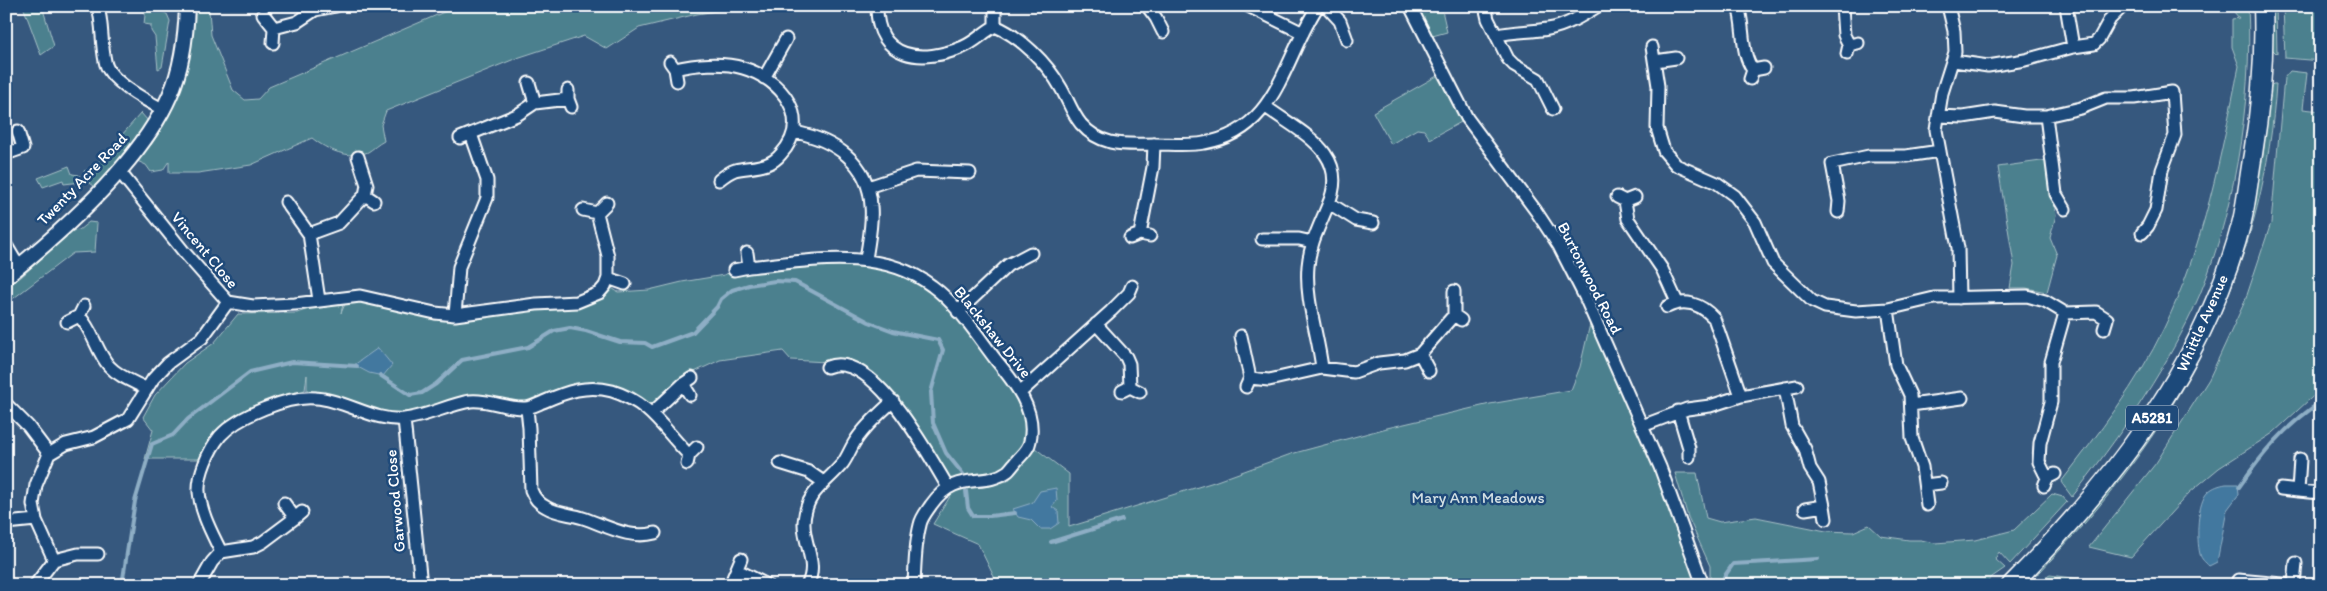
<svg xmlns="http://www.w3.org/2000/svg" width="2327" height="591" font-family="Itim,sans-serif">
<style>
.green{fill:#4c808e;stroke:#a6c0c6}
.water{fill:#43789f;stroke:#8eaec5}
.lines{fill:none;stroke-linecap:round;stroke-linejoin:round}
.stream{stroke:#8eaec5;stroke-width:4}
.minor-casing{stroke:#fff;stroke-width:15}
.tertiary-casing{stroke:#fff;stroke-width:18}
.primary-casing{stroke:#fff;stroke-width:21}
.minor{stroke:#1f4a7a;stroke-width:11}
.tertiary{stroke:#1f4a7a;stroke-width:14}
.primary{stroke:#1f4a7a;stroke-width:18}
.labels{text-anchor:middle;dominant-baseline:central;stroke-width:5;stroke-linejoin:round;paint-order:stroke}
.shield{fill:#1f4a7a;stroke:#bcc9d7;stroke-width:1}
.shield-label{font-size:15px;font-weight:bold;fill:#fff}
.street-label{font-size:16px;fill:#fff;stroke:#1f4a7a}
.park-label{font-size:16px;fill:#d2dfe3;stroke:#1f4a7a}
</style>
<rect width="100%" height="100%" fill="#36587e"/>
<filter id="ink" filterUnits="userSpaceOnUse"><feTurbulence type="fractalNoise" baseFrequency=".02" numOctaves="2"/><feDisplacementMap in="SourceGraphic" scale="10" xChannelSelector="R" yChannelSelector="G"/><feConvolveMatrix kernelMatrix="1 2 1 2 8 2 1 2 1" color-interpolation-filters="sRGB"/></filter>
<g filter="url(#ink)">
<path class="green" d="M23,6h19l12,40 -13,9z
M146,6h13v4l8,4 3,7 -8,46 -4,2 -3,-32 -4,-6v-6l-7,-1z
M192,6h25l-8,4 2,25 22,55 12,10 13,-1 11,-12 189,-81h291l-52,8 -58,14 -32,21 -23,-13 -67,22 -131,53 -5,14 3,16c-6,3 -11,8 -16,11 -19,8 -41,-2 -56,-14l-61,27 -53,8h-29v-12l-6,9 -12,2 -5,-7 -11,-5 10,-15h6c29,-39 37,-92 41,-139z
M1409,6h32l6,26 -22,6z
M2229,6h19c5,95 -15,218 -55,304 -32,67 -75,129 -121,187l-11,-15c38,-49 76,-98 103,-154 40,-83 57,-173 75,-262l-7,-19v-28l7,-1z
M2271,6h5l1,48 -5,-5z
M2283,6h38v55l-36,-3z
M2290,71l17,2 -4,36 18,2v278l-48,44 -54,35 -30,25 -58,64 -42,-10 67,-84 53,-84 36,-78 26,-78 13,-145z
M1437,76l26,45 -33,18 -6,-9 -7,-1 -26,15 -18,-32z
M2273,84h3c-10,169 -82,314 -192,440l-4,-3 49,-59 121,-247 13,-61 8,-68z
M141,113l7,8 -35,46 -19,19 -7,-5 -3,-10 9,-3z
M2048,160l8,55 -6,23 7,17 -10,37 -21,-4h-16l4,-23 -16,-98z
M69,166l3,8 7,1 2,7 -17,2 -1,-4 -20,7 -5,-9z
M89,222l8,1 -2,29 -22,1 -67,51v-17l15,-10 51,-46 7,-1z
M845,259l62,13 51,40 63,80 10,35 -7,26 -16,18 -60,16 -58,-83 -35,-33 -29,-9 -35,-2 -8,-9 -63,9 -32,15 -36,38 -56,-25 -69,21 -57,-8 -66,18 -97,-23v-21l-2,15c-27,8 -70,19 -88,42 -7,8 -11,19 -17,27h-55l8,-29 -10,-13 12,-22 30,-32 29,-20 24,-29 59,-1 48,-17 -4,17 8,-18 105,19 117,-8 39,-19 8,5 31,-2 33,-8 42,-7 19,-9z
M1590,324l58,125 50,136h-700l-20,-41 -45,-20 21,-34 54,-9 27,-33 34,26v53l145,-45 77,-28 96,-26 103,-24 81,-14 9,-23z
M1675,473h22l9,45 14,4 36,-5 70,14 27,1 16,-7 12,11 28,4h12l14,3 40,-3 39,-10 38,-36 11,3 4,5 -57,62 -11,-12 -4,7 10,9 -13,9 -7,8h-275v-19l-22,-49z
M2078,522l4,4 -42,46 -10,6 -2,-1z
M2050,575l71,10h-89z"/>
<path class="water" d="M378,348l14,17 -9,11 -14,-3 -15,-8z
M2226,484h12l1,10 -12,16 -10,52 -8,4c-4,-4 -8,-7 -9,-12 -4,-15 -3,-52 8,-62 5,-5 12,-7 18,-8z
M1056,488l1,13 -5,6 6,4 1,12 -9,6h-10l-9,-9 -13,-3 -5,-8 19,-6 8,-12z"/>
<g class="lines">
<path class="stream" d="M380,375l30,20 12,-2 14,-9 26,-24 66,-13 26,-16 16,-3 16,3 34,11 25,1 7,4 41,-15 24,-25 4,-8 11,-9 17,-5 26,-4 20,1 74,40 24,9 45,9 5,10 -12,42 2,31 13,30 17,21
M2239,487c23,-33 48,-63 82,-85
M966,491l2,17 5,8h17l25,-3
M1051,542l71,-22
M122,585l13,-84 17,-57 21,-9 15,-16 62,-47 42,-10 65,4
M1724,585v-8l9,-13 85,-5
M1845,585l27,-4 82,4"/>
<defs>
<path id="minor" d="M877,6c-1,54 46,58 86,41 12,-5 21,-15 32,-21v-20
M1147,6l9,12 7,14
M1248,6l55,27
M1326,6l14,15 7,19
M1410,6l57,112 69,93 23,35 26,51 75,170 43,118
M1485,6l3,13 20,40 6,6 24,14 15,30
M1738,6c7,21 2,46 15,64
M1842,6l2,29 5,10
M1948,6l6,25 1,21 -13,41 -6,37 22,118 1,50
M2066,6l7,41
M98,7c5,18 3,36 7,54 3,20 42,40 59,49
M263,14l11,14 -1,15
M995,26c26,11 52,37 66,62 7,12 11,25 20,36 21,24 46,20 74,20 16,0 33,2 49,-1 74,-12 79,-85 114,-137
M274,28l23,-6 18,-12 21,-4
M1497,35c17,-4 33,-3 51,-6 18,-3 34,-13 50,-23
M1652,47l6,39 -1,42 7,23 12,14 41,18 18,13 20,26 18,41 39,38 13,6 31,4 32,-2 46,-11 93,-2 18,5 20,12 31,-1 11,7 -3,10
M1847,54l2,-9 9,-2
M1655,61l21,-3
M1954,61l34,5 37,-6 48,-13 21,-3 5,-5 11,-20 13,-13
M670,62l5,7 2,12
M675,69c20,-5 48,-7 68,-1 39,11 70,51 38,86 -12,15 -29,12 -46,16 -6,2 -11,6 -16,10
M764,78l22,-39
M1750,79l3,-9 11,-2
M529,83l6,20 33,-4
M568,90v9l3,8
M1266,107c35,26 85,46 62,98 -8,20 -18,38 -20,61 -3,34 10,68 14,102
M1938,116l25,1 32,-5 29,4h22l35,-8 25,-10h28l38,-6 3,43 -13,35 -6,40 -8,16 -6,7
M2046,116l10,78 9,15
M795,132c39,8 74,30 76,74 2,18 -3,37 -5,54
M460,138l57,-23 18,-12
M6,154l17,-6 -5,-17
M358,157l9,28 -2,10 9,6
M119,171l65,81 44,50 25,4 42,-2 65,-8 75,17 20,2 81,-11 41,-2 22,-9 6,-7 3,-8
M868,187l48,-16 54,2
M1617,197l8,4 10,-4
M1625,201l3,18 34,50 15,33
M286,202l23,32
M1329,203l27,17 17,3
M583,210l14,3 10,-10
M1838,212l1,-11 -7,-37 37,-8h37l34,-5
M597,213l11,43v22l17,6
M1140,234l13,-67 1,-23
M1130,238l10,-4 10,2
M1262,239h37l13,3
M6,245l13,22
M749,267c59,-6 131,-21 183,19 26,19 45,49 64,74 18,22 41,50 34,81 -1,6 -6,12 -10,16 -4,4 -8,10 -12,14 -26,19 -51,-3 -77,34 -4,6 -10,13 -11,20 -5,19 -5,40 -6,60
M734,270l15,-3 -2,-14
M1454,291v24l7,5
M319,300l-10,-66 30,-11 26,-28
M1667,307c18,-9 34,-3 47,11l27,78
M1888,309l8,56 14,30 2,43 10,29 5,38
M958,312l50,-47 23,-12
M455,315l4,-48 28,-69v-18l-16,-46
M79,316c14,14 17,35 30,50 10,11 25,16 38,23
M67,322l12,-6 5,-10
M1096,324l30,33 3,7 1,23
M1241,336l9,42 -4,9
M827,367c46,-19 102,89 121,120
M1429,371l-9,-17 34,-39
M1250,378l19,2 53,-12 32,4 25,-9 26,-3 15,-6
M1785,388l7,38 13,23 5,19 9,14 5,24
M1122,391l8,-4 10,5
M1021,392l90,-81 18,-18 3,-7
M690,395l-7,-11 9,-6
M6,404l22,22 21,28
M1911,405l51,-7
M527,409l2,19 2,62c3,8 7,13 15,17 11,7 25,7 37,11 24,8 47,22 72,15
M1678,411l11,37v9
M652,413l31,-29
M404,419l17,166
M1642,426l45,-17 23,-3 31,-10 56,-10
M780,463l29,9 13,9
M687,464l2,-9 8,-8
M2047,478l-8,-16 1,-19 11,-41v-40l14,-49
M1925,485l16,-2
M2044,486l3,-8 8,-4
M2281,489l17,2 2,-32
M2298,491l23,2
M284,503l11,15 7,-6
M1805,509l19,-3 2,13
M6,523l30,-3
M221,552c-9,-19 -20,-38 -22,-60 -1,-18 10,-42 21,-56 18,-20 69,-41 96,-38 30,2 58,24 88,21 22,-2 43,-14 66,-18 19,-2 36,8 55,7 6,0 13,-4 18,-6 23,-10 44,-18 69,-11 39,12 51,38 77,64
M54,560l-18,-40 -3,-16 3,-19 13,-31 17,-10 28,-7 34,-18 25,-40 15,-16 34,-25 26,-36
M737,570l30,15
M733,578l8,-19
M2238,580l57,5
M35,585l19,-25 24,-6h20
M199,585l13,-23 9,-10 32,-5 10,-5 32,-24
M807,585c12,-21 -4,-41 -3,-63 2,-31 22,-38 39,-59 5,-7 8,-16 13,-23 10,-15 24,-27 37,-39
M2294,585l2,-22"/>
<path id="tertiary" d="M6,277c56,-45 135,-115 164,-182 12,-27 16,-60 17,-89"/>
<path id="primary" d="M2011,585c102,-103 195,-221 231,-364 5,-22 7,-45 11,-67 8,-50 12,-98 10,-148"/>
</defs>
<use href="#minor" class="minor-casing"/>
<use href="#tertiary" class="tertiary-casing"/>
<use href="#primary" class="primary-casing"/>
<use href="#minor" class="minor"/>
<use href="#tertiary" class="tertiary"/>
<use href="#primary" class="primary"/>
</g>
</g>
<g class="labels">
<rect class="shield" x="2126" y="405.5" width="52" height="25" rx="4"/>
<g class="shield-label">
<text x="2152" y="418">A5281</text>
</g>
<g class="street-label">
<text transform="translate(82 179) rotate(-46)">Twenty Acre Road</text>
<text transform="translate(205 250) rotate(50)">Vincent Close</text>
<text transform="translate(1590 278) rotate(63)">Burtonwood Road</text>
<text transform="translate(2202 323) rotate(-66)">Whittle Avenue</text>
<text transform="translate(993 332) rotate(51)">Blackshaw Drive</text>
<text transform="translate(395 501) rotate(-95)">Garwood Close</text>
</g>
<g class="park-label">
<text x="1478" y="497">Mary Ann Meadows</text>
</g>
</g>
<rect width="2327" height="591" fill="none" stroke="#1f4a7a" stroke-width="25"/>
<rect x="12" y="12" width="2302" height="566" fill="none" stroke="#fff" stroke-width="2" filter="url(#ink)"/>
</svg>
